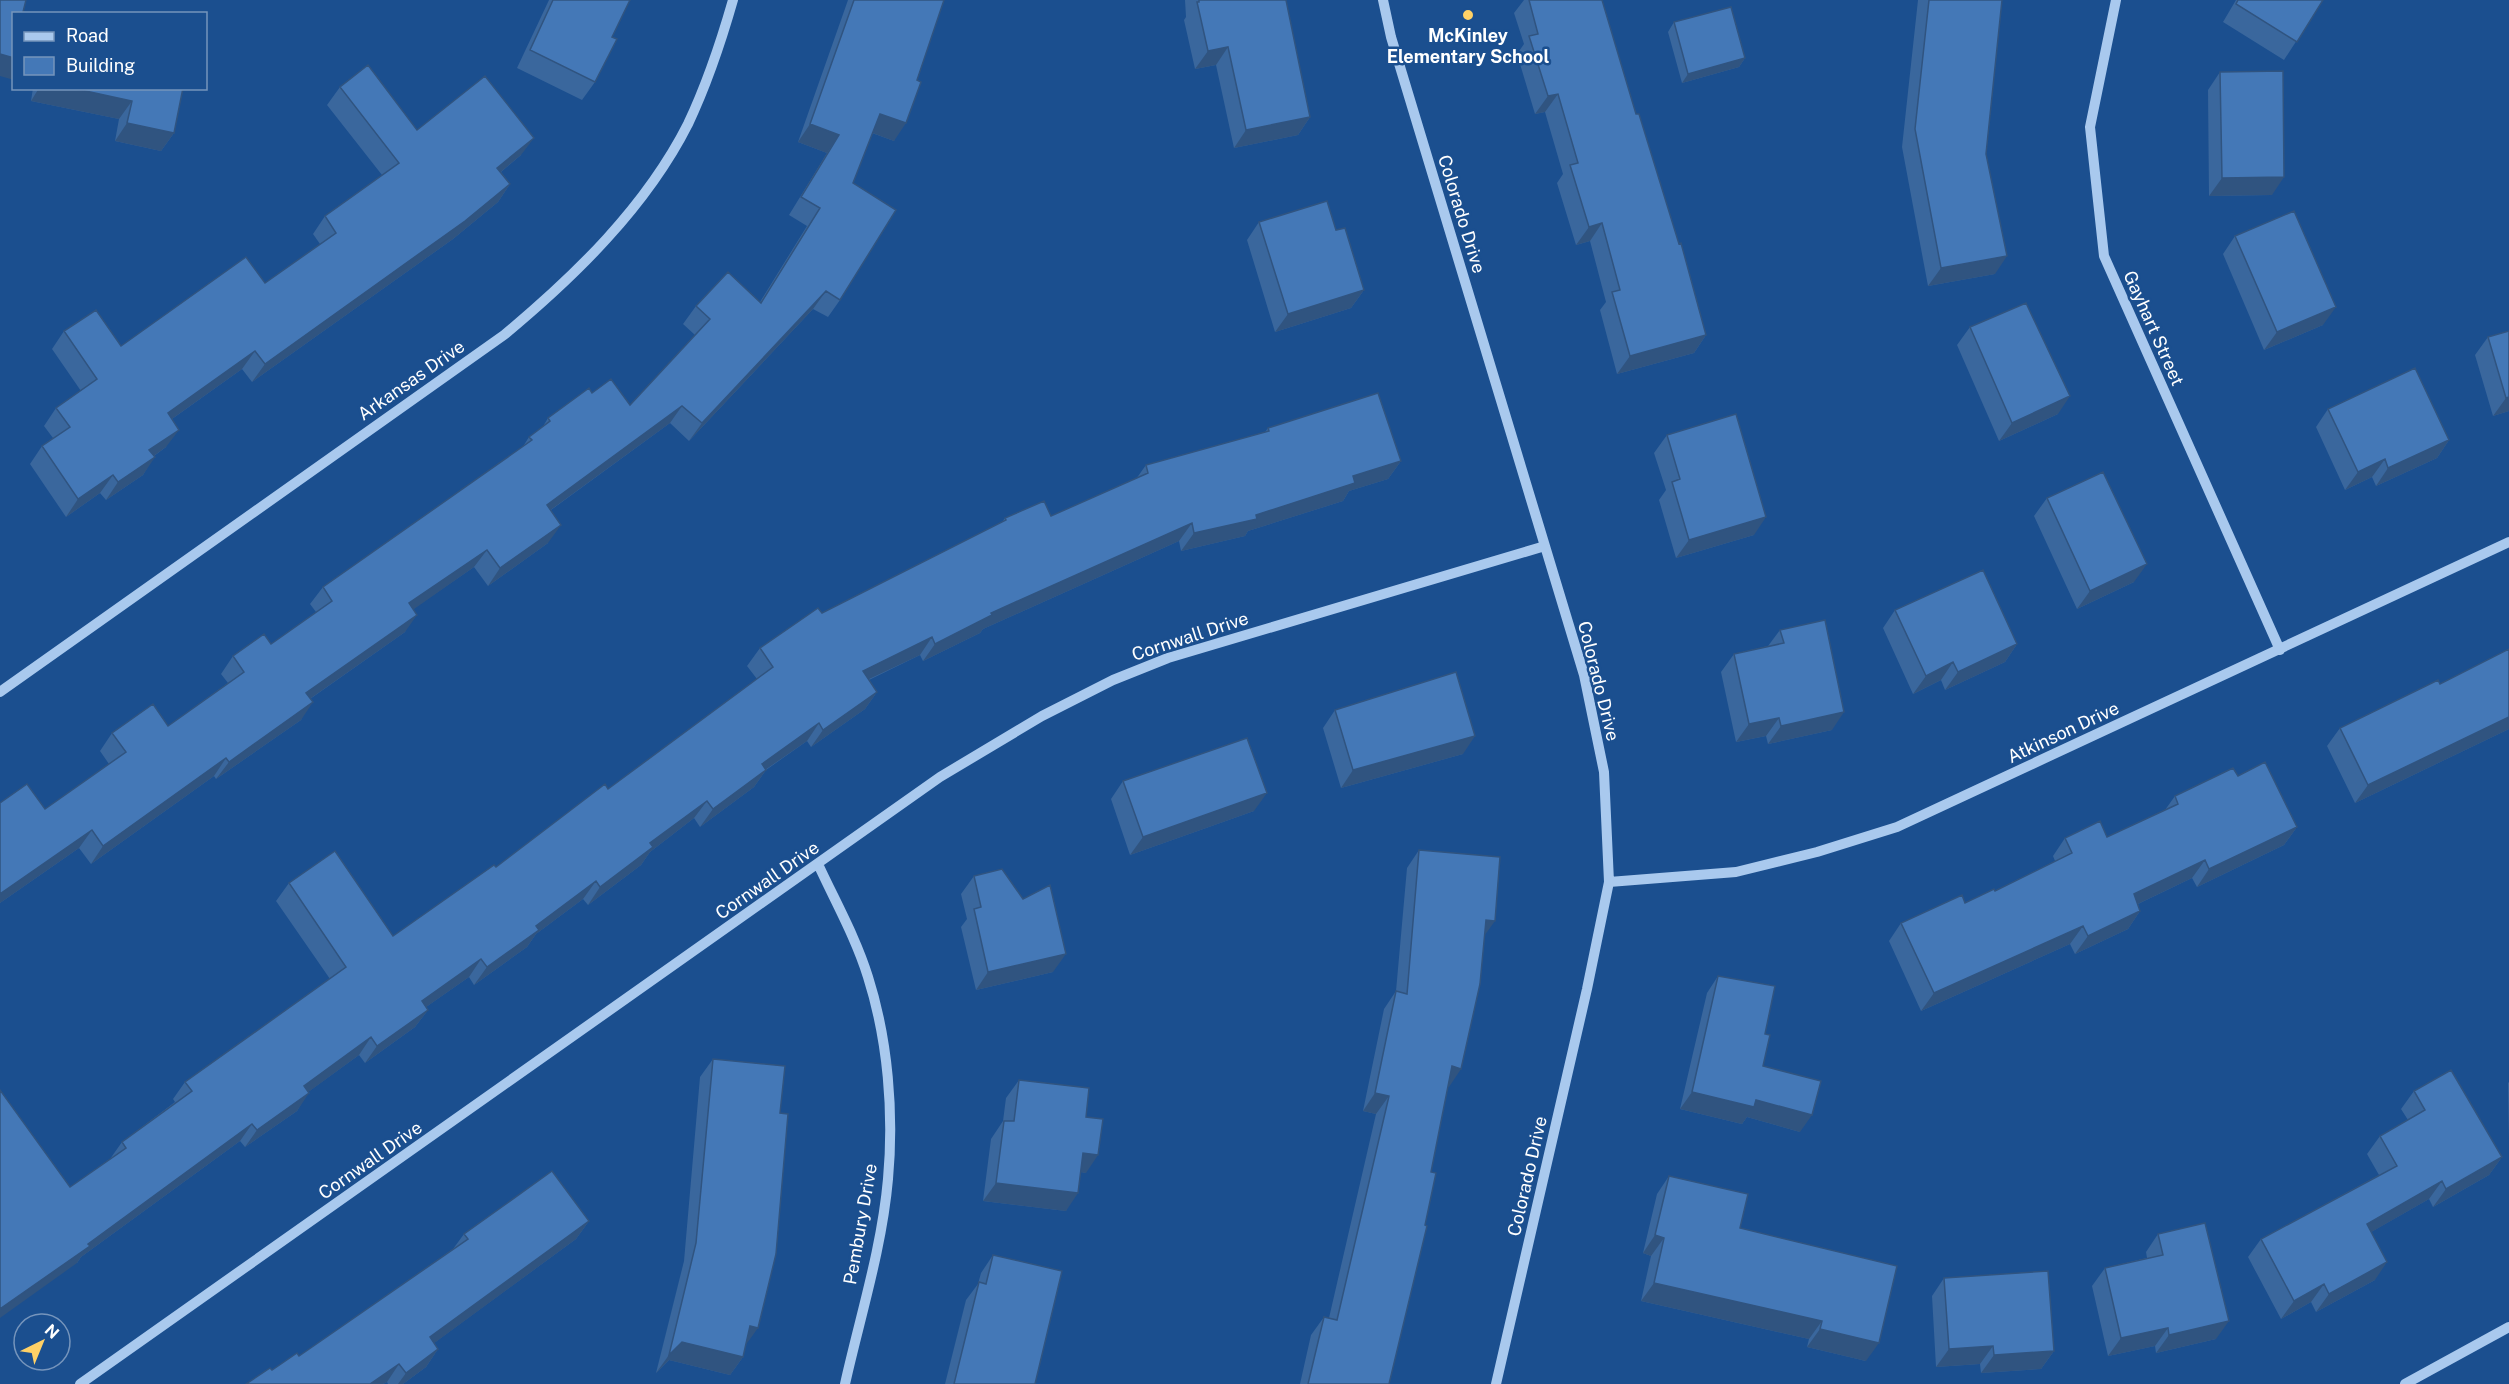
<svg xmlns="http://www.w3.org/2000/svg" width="2509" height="1384" font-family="'Public Sans',sans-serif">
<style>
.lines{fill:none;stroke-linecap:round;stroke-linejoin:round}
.minor{stroke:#a9c9ee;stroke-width:10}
.wall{fill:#3a679d}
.shaded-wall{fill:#305480}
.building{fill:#4478b7;stroke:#305480;stroke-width:1.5}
.poi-dot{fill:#ffd166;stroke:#1b4f8f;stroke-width:2}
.labels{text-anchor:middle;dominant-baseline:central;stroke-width:5;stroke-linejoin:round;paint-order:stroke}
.poi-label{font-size:18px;font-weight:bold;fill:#fff;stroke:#1b4f8f}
.street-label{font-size:18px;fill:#fff;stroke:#1b4f8f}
</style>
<rect width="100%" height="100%" fill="#1b4f8f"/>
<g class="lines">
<path class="minor" d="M1383,0l8,37 193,638 20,97 5,110 -22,107 -91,395
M2116,0l-26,127 14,129 176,394
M0,692l504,-357c71,-59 142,-128 184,-211 19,-40 33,-82 45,-124
M818,864c17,37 38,74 50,113 20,63 26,136 20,202 -6,69 -28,138 -43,205
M1609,882l127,-10 81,-20 80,-25 612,-285
M80,1384l860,-607 102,-61 71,-36 55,-22 377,-112
M2405,1384l104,-57"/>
</g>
<path class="wall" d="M549,0h81l-18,37 -17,45 -13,18 -65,-32z
M848,0h96l-50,141 -22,-8 -19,50 -13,117 -12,17 -15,-8 -124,132 -19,-18 -119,87 -3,33 -60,43 -14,-19 -61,42 -8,23 -95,67 -9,21 -85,59 -2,-3 -123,88 -12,-16 -79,55v-100l45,6 64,-45 -9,-13 12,-18 56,-7 60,-43 -7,-9 12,-18 38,-12 45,-32 -6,-8 13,-17 199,-139 7,-11 13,-9 6,-10 44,-25 38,12 65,-70 -12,-11 13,-18 64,-4 47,-76 -18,-11 38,-62 -29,-11z
M1185,0h101l24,117 -12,18 -64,13 -18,-83 -21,4 -11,-49 2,-3z
M1524,0h78l34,114 70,221 -12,18 -77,21 -17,-64 6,-8 -16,-61 -14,4 -19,-62 6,-9 -18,-62 -10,2 -18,-60 7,-10 -10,-31z
M1918,0h84l-16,154 9,120 -67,12 -26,-139z
M2236,0h87l-39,60 -61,-38z
M1674,22l71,36 -6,9 -57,16 -14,-51z
M2220,72l52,123 -63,1 -1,-106z
M340,87l77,43 104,25 -20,17 9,12 -12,18 -45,37 -201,143 -10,-13 -70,50 -6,28 -12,9 -11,19 -37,25 -6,-7 -34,24 -36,-53 12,-18 11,-8 -9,-12 12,-18 25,-17 -29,-42 12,-18 57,15 144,-63 55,-39 -7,-10 12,-18 57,-41 -55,-70z
M33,88h150l-9,45 -13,18 -46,-10 4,-22 -88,-18z
M1259,222l77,8 28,60 -13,18 -76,24 -28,-92z
M2235,236l88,89 -59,25 -41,-96z
M1970,327l88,87 -59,27 -42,-96z
M2509,331v80l-16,5 -18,-61 13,-18z
M2328,409l121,31 -12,18 -61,28 -4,-9 -27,13 -29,-63z
M1268,428l133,33 -13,18 -39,12 -6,10 -95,30 -3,5 -64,15 -2,-10 -196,88 -3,4 -57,28 -3,-6 -51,25 8,12 -12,17 -54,38 -4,-6 -41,29 -12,17 -54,40 -6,-9 -44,34 -9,13 -53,40 -5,-6 -47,35 -9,13 -53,38 -5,-8 -43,30 2,3 -13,17 -50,36 -6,-8 -51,37 -11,19 -52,36 -5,-6 -159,116 -4,6 -7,-76 40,-28 12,-17 53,-40 -2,-3 12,-17 145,-103 -54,-78 13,-18 104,53 103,-69 112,-78 149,-110 -10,-13 13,-18 62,-35 180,-91 3,-4 46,-2 85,-37 10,-14 119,-33z
M1667,435l87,100 -78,23 -17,-58 7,-10 -12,-37z
M2047,498l87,84 -57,27 -43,-93z
M1895,610l122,34 -12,18 -60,28 -4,-10 -28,14 -30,-66z
M1780,630l52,100 -64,14 -2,-8 -30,6 -15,-70 13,-18 34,-8z
M2509,649v80l-154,74 -28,-57 13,-18 100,-44z
M1335,710l128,44 -122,34 -18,-60z
M2238,776l59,51 -13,18 -87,42 -5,-9 -54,26 2,7 -12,18 -53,25 -5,-10 -149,67 -32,-70 12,-18 64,-20 30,-12 60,-30 -2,-5 12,-18 42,-1 58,-27 10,-14z
M1123,781l131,30 -124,44 -19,-56z
M1419,850l65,86 -36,150 -59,298h-89l11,-49 13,-18 5,1 47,-204 -13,-3 21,-102 12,-18 11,-123z
M974,876l49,23 30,73 -77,18 -15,-63 6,-8 -6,-25z
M1718,976l47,58 -2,32 37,66 -53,-15 -5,7 -62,-15 27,-116z
M713,1059l32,287 -2,11 -13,18 -61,-15 -13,13 28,-112 16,-184z
M1019,1080l67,37v56l-5,-1 -15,39 -83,-10 8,-62 12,-18 3,-23z
M2509,1082v57l-1,-56z
M2414,1091l88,66 -13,18 -56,32 -4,-8 -58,33 4,48 -59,32 -5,-10 -30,17 -33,-62 13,-18 118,-64 -12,-21 13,-18 28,-16 -7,-11z
M1669,1176l71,52 126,133 -59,-14 2,-8 -168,-38 10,-45 -8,-3 14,-59z
M589,1221l-13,18 -142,104 4,6 -12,18 -23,17h-15l-1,-2 -4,2h-137l53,-28 154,-107 11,-15z
M2158,1234l58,105 -60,14 -1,-7 -47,10 -16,-70 13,-18 42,-10 -1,-6z
M993,1255l42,129h-90l21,-84 12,-16 3,-11z
M1944,1278l110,73 -13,18 -60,4 -1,-9 -44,3 -4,-71z"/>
<path class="shaded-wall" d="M1228,47l-12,18 -21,4 13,-18z
M0,54l14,4v22l-14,-4z
M1745,58l-6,9 -57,16 6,-9z
M39,88h33l60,13 -13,18 -88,-18z
M1558,94l-13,18 -10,2 13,-18z
M880,114l26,9 -12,18 -27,-10z
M1310,117l-12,18 -64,13 12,-18z
M127,123l47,10 -13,18 -46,-10z
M810,124l29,11 -12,18 -29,-11z
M534,138l-13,17 -36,30 12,-17z
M2284,177l-12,18 -63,1 13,-18z
M510,184l-12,18 -45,37 -201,143 13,-18z
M1602,223l-12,18 -14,4 13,-18z
M2007,256l-12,18 -67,12 13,-18z
M1364,290l-13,18 -76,24 13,-18z
M826,291l-13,18 -124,132 13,-18z
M2336,307l-13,18 -59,25 13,-18z
M1706,335l-12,18 -77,21 13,-18z
M255,351l-13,18 -87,62 13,-18z
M2070,396l-12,18 -59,27 13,-18z
M2509,397v14l-16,5 13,-18z
M682,406l-12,17 -136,99 13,-17z
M179,430l-13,17 -29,21 12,-18z
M2449,440l-12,18 -61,28 12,-18z
M155,457l-12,18 -37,25 12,-18z
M2385,459l-13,18 -27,13 13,-18z
M1401,461l-13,18 -39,12 -6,10 -95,30 -3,5 -64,15 13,-18 62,-18 97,-39z
M113,475l-13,18 -34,24 12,-18z
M1766,517l-12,18 -78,23 13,-18z
M1192,523l-13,18 -196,88 -3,4 -57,28 12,-17 56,-31z
M561,525l-13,18 -60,43 12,-18z
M487,550l-13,17 -77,54 12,-18z
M2147,564l-13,18 -57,27 13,-18z
M417,615l-12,17 -111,78 12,-17z
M932,637l-12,18 -70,33 13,-17z
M2017,644l-12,18 -60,28 13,-18z
M1953,662l-12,18 -28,14 13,-18z
M877,692l-12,17 -54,38 12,-17z
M313,702l-12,18 -85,59 13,-17z
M1844,712l-12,18 -64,14 13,-18z
M2509,717v12l-154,74 13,-18z
M1779,718l-13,18 -30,6 13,-18z
M819,723l-12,18 -58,40 13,-17z
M1475,736l-12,18 -122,34 12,-18z
M226,758l-12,18 -123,88 12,-18z
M766,770l-12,17 -54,40 13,-18z
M1267,793l-13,18 -124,44 13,-18z
M707,801l-13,17 -44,34 -9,13 -53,40 12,-18 50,-44z
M2297,827l-13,18 -87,42 12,-18z
M92,830l-13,18 -79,55v-9z
M2205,860l-13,18 -71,34 13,-18z
M596,881l-13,18 -47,35 -9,13 -53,38 13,-18 49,-41z
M2140,911l-12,18 -53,25 13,-18z
M1486,920l9,1 -13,18z
M2083,926l-13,18 -149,67 13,-18z
M1066,954l-13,18 -77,18 12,-18z
M481,959l-12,18 -60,42 13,-18z
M428,1010l-13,17 -50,36 12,-17z
M371,1037l-12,18 -67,49 12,-18z
M1452,1066l9,3 -12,18 -9,-3z
M1692,1092l64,8 56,15 -12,17 -53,-15 -5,7 -62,-15z
M309,1093l-12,18 -52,36 12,-17z
M1375,1093l14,3 -13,18 -13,-3z
M252,1124l-12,17 -159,116 -4,6 -77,55v-9z
M1083,1153l15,2 -12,18 -15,-2z
M2502,1157l-13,18 -56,32 13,-18z
M2442,1181l-13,18 -75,43 13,-18z
M996,1183l82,10 -12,18 -83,-10z
M589,1221l-13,18 -158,116 12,-18z
M1655,1235l9,3 -13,18 -8,-3z
M2387,1262l-12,18 -59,32 13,-18z
M1654,1283l168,38 -13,18 -168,-38z
M2324,1284l-13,18 -30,17 13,-18z
M2229,1321l-13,18 -60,14 13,-18z
M750,1326l8,2 -13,18z
M2168,1328l-13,18 -47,10 13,-18z
M1820,1329l59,14 -13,18 -59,-14z
M682,1342l61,15 -13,18 -61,-15 -13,13 13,-18z
M1993,1346l-13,18 -44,3 13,-18z
M438,1349l-12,18 -23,17h-5l8,-11z
M2054,1351l-13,18 -60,4 13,-18z
M399,1364l-12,18 -4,2h-13z"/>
<path class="building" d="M0,0h26l-3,12 7,2h-16v44l-14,-4z
M553,0h77l-18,37 5,2 -22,43 -65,-32z
M854,0h90l-27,80 4,2 -15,41 -26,-9 -27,69 43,27 -56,90 -14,-9 -124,132 -20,-17 -135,99 14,20 -61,43 -13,-18 -78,53 8,12 -111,78 7,9 -84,60 -3,-4 -123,88 -11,-16 -92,64v-91l27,-19 18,25 81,-57 -14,-19 41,-29 15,22 76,-54 -11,-16 31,-22 7,10 61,-43 -9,-14 209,-147 -3,-3 21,-16 -2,-3 41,-30 3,5 19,-14 19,26 80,-86 -14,-13 32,-34 33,31 59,-95 -19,-11 38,-62 -29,-11z
M1199,0h87l24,117 -64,13 -18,-83 -20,4 -11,-49h2z
M1529,0h73l34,114h3l40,130 2,-1 25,92 -76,21 -18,-64 8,-2 -18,-67 -13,4 -19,-62 8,-2 -20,-69 -10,2 -19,-60 9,-2z
M1929,0h73l-16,154 21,102 -66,12 -26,-139z
M2238,0h85l-26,42 -61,-38z
M1731,7l14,51 -57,16 -14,-52z
M368,65l49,65 68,-54 49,62 -37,30 13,16 -45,37 -200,143 -10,-13 -87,62 11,17 -30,20 6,7 -37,25 -5,-7 -35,24 -36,-53 28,-19 -14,-19 41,-29 -33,-48 32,-21 25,36 125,-89 19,26 71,-50 -11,-17 74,-53 -59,-76z
M2283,71l1,106 -62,1 -2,-106z
M72,88h111l-9,45 -47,-10 5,-22z
M1327,201l9,29 9,-2 19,62 -76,24 -29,-92z
M2294,211l42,96 -59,25 -42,-96z
M2026,303l44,93 -58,27 -42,-96z
M2509,331v66l-3,1 -18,-61z
M2415,368l34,72 -61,28 -3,-9 -27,13 -30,-63z
M1378,393l23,68 -48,15 2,7 -99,32 1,4 -63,14 -2,-10 -201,90 1,2 -57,29 -3,-7 -69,34 14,21 -54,38 -4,-7 -57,41 4,6 -53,39 -6,-8 -57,42 3,4 -53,40 -4,-6 -60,45 3,4 -52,37 -6,-8 -59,42 6,9 -51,36 -6,-9 -67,49 5,7 -52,37 -5,-6 -164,120 2,2 -90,63v-219l70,97 56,-39 -4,-6 70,-51 -7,-9 161,-115 -57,-84 46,-32 58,85 101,-71 2,2 109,-83 3,5 165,-122 -13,-19 58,-40 4,5 184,-93 -1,-2 39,-17 7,15 97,-43 -2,-8 123,-34 -1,-3z
M1736,414l30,103 -77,23 -17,-58 8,-3 -13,-44z
M2103,472l44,92 -57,27 -43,-93z
M1983,570l34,74 -59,28 -5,-10 -27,14 -31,-66z
M1825,620l19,92 -63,14 -2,-8 -30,6 -15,-70 50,-11 -4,-13z
M2509,649v68l-141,68 -28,-57 98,-48 2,4z
M1456,672l19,64 -122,34 -18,-60z
M1247,738l20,55 -124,44 -20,-56z
M2265,762l32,65 -88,42 -4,-9 -71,34 6,17 -52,25 -5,-10 -149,67 -33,-70 61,-28 3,8 29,-14 1,2 77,-38 -7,-15 35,-17 7,16 71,-33 -3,-8 58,-28 5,8z
M1419,850l81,7 -5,64 -9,-1 -6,64 -19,85 -9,-3 -21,106 5,1 -11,52 2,1 -38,158h-81l16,-67 13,3 52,-224 -14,-3 21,-102 11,3z
M1002,869l21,30 27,-14 16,69 -78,18 -14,-63 7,-2 -7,-31z
M1718,976l57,10 -10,48 5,1 -7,31 58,15 -9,34 -56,-15 -2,7 -62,-15z
M713,1059l72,7 -5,47 8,1 -12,140 -18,74 -8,-2 -7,31 -61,-15 -13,13 27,-112z
M2451,1070l51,87 -56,32 -4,-8 -75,43 20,38 -58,32 -5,-10 -30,17 -33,-62 136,-73 -17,-30 45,-26 -11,-19z
M1019,1080l70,8 -3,29 17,2 -5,36 -15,-2 -5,40 -82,-10 8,-62h10z
M552,1171l37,50 -159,116 8,12 -32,24 -7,-9 -29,20h-124l24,-16 2,2 25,-17 2,3 169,-117 -4,-5z
M1669,1176l79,18 -8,34 157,38 -18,77 -59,-14 2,-8 -168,-38 10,-45 -9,-3z
M2205,1223l24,98 -60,14 -1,-7 -47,10 -16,-70 58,-13 -5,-21z
M993,1255l69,16 -27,113h-81l25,-102 7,2z
M2048,1271l6,80 -60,4 -1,-9 -44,3 -5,-71z"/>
<circle class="poi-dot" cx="1468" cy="15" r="6"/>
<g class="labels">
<g class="poi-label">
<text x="1468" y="35">McKinley<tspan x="1468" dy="21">Elementary School</tspan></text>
</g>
<g class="street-label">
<text transform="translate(1462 214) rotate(73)">Colorado Drive</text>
<text transform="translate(2154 328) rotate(66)">Gayhart Street</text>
<text transform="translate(411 380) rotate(-35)">Arkansas Drive</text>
<text transform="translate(1190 636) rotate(-18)">Cornwall Drive</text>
<text transform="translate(1599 681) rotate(76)">Colorado Drive</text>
<text transform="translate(2063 732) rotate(-25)">Atkinson Drive</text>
<text transform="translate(767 880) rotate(-35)">Cornwall Drive</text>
<text transform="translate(370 1160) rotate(-35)">Cornwall Drive</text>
<text transform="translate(1527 1176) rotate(-77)">Colorado Drive</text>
<text transform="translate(860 1224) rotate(-80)">Pembury Drive</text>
</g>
</g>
<rect x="12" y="12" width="195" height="78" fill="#1b4f8f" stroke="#7695bc" stroke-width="1.5"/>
<rect x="24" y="32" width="30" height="9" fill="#a9c9ee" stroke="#7695bc" stroke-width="1.5"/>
<text x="66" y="42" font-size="18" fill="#ffffff">Road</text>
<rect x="24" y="57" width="30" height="18" fill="#4478b7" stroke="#7695bc" stroke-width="1.5"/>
<text x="66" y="72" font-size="18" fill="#ffffff">Building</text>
<g transform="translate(42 1342) rotate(43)"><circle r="28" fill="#1b4f8f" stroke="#7695bc" stroke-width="1.5"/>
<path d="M0-4.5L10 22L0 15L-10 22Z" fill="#ffd166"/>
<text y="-9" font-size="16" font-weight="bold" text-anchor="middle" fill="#ffffff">N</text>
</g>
</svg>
